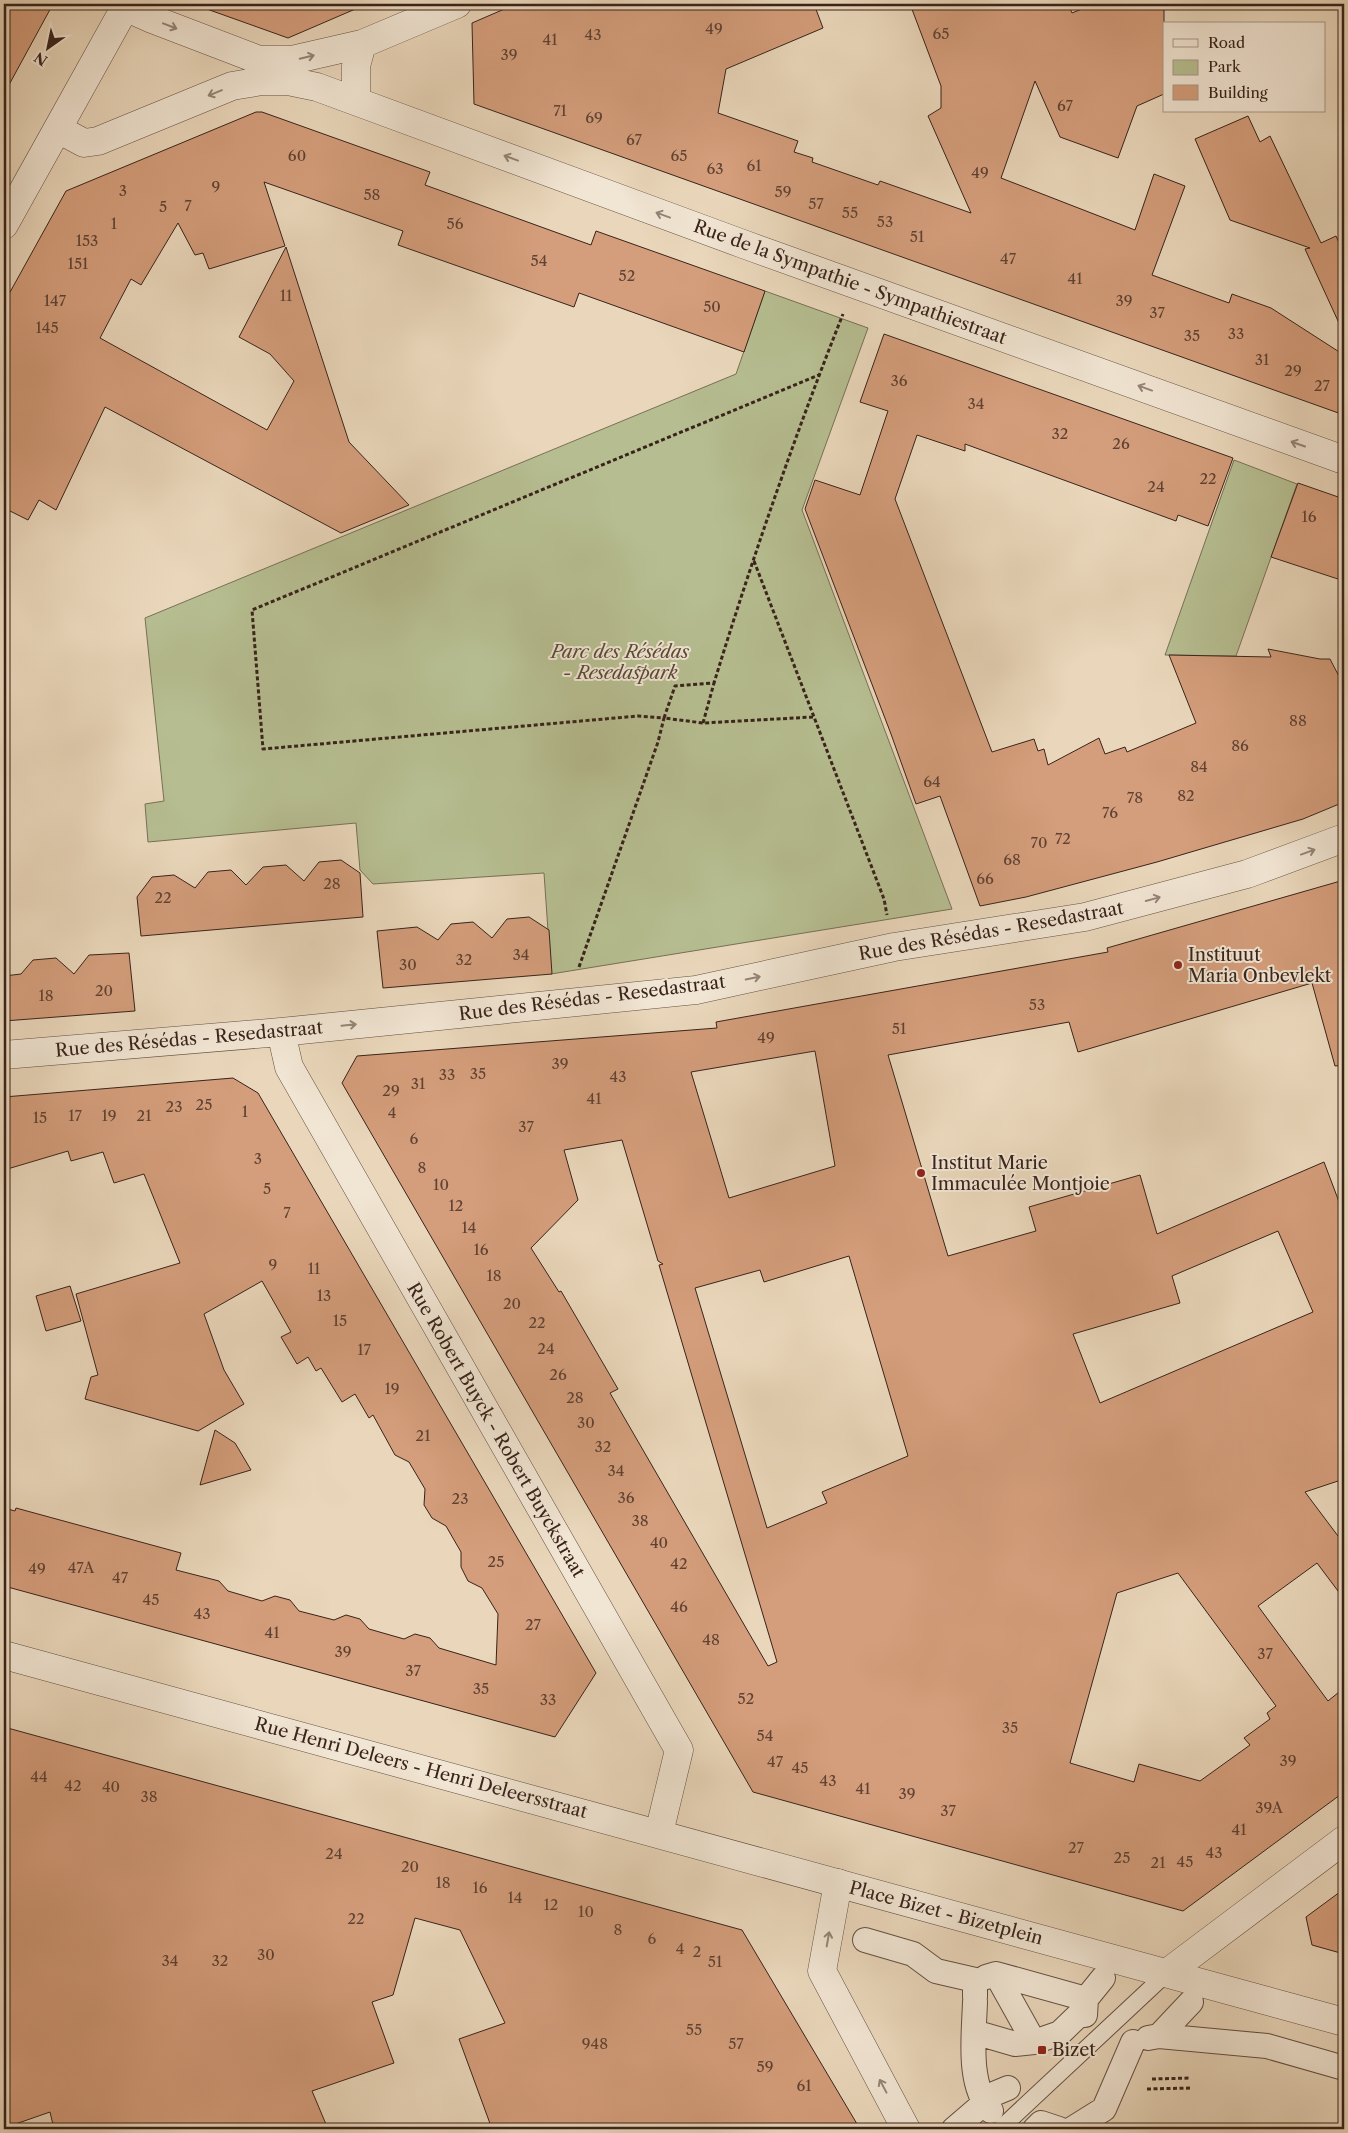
<svg xmlns="http://www.w3.org/2000/svg" width="1348" height="2133" font-family="'Libre Caslon Text',serif">
<style>
.green{fill:#b6be91;stroke:#777056}
.building{fill:#d49d7b;stroke:#38231b;fill-rule:evenodd}
.lines{fill:none;stroke-linecap:round;stroke-linejoin:round}
.service-casing{stroke:#645043;stroke-width:18}
.pedestrian-casing{stroke:#645043;stroke-width:26}
.minor-casing{stroke:#645043;stroke-width:29}
.tertiary-casing{stroke:#645043;stroke-width:29}
.path{stroke:#38231b;stroke-width:3;stroke-dasharray:4 2.5;stroke-linecap:butt}
.service{stroke:#f1e5d3;stroke-width:16}
.pedestrian{stroke:#f1e5d3;stroke-width:24}
.minor{stroke:#f1e5d3;stroke-width:28}
.tertiary{stroke:#f1e5d3;stroke-width:28}
.oneway{stroke:#948477}
.poi-dot{fill:#8f2418;stroke:#f1e5d3;stroke-width:2}
.labels{text-anchor:middle;dominant-baseline:central;stroke-width:4;stroke-linejoin:round;paint-order:stroke}
.number-label{font-size:15px;fill:#5f4233}
.street-label{font-size:18px;fill:#38231b;stroke:#f1e5d3}
.park-label{font-size:18px;font-style:italic;fill:#584a38;stroke:#f1e5d3}
.poi-label{font-size:18px;fill:#38231b;stroke:#f1e5d3;text-anchor:start}
</style>
<rect width="100%" height="100%" fill="#ead7bb"/>
<filter id="stains"><feTurbulence type="fractalNoise" baseFrequency=".004" numOctaves="4"/><feColorMatrix values="0 0 0 0 .2 0 0 0 0 .09 0 0 0 0 .02 0 0 0 .5 -.17"/></filter>
<radialGradient id="worn" r=".72"><stop offset=".6" stop-color="#630" stop-opacity="0"/><stop offset="1" stop-color="#630" stop-opacity=".3"/></radialGradient>
<path class="green" d="M765,291l103,37 -66,182 150,399 -401,65 -7,-101 -171,11 -13,-14 -4,-47 -208,19 -3,-38 19,-3 -19,-183 591,-244z
M1234,460l63,24 -61,172 -71,-1z"/>
<path class="building" d="M4,4h49l-49,90z
M205,4h162l-79,34 -84,-30z
M516,4h298l9,24 -97,41 -8,44 80,28 -4,11 19,6 -1,4 66,23 2,-4 91,32 -43,-97 13,-8v-22l-31,-82h158l4,9 22,-9h70v90l-27,12 -19,52 -58,-21 -25,-56 -34,97 134,52 19,-56 31,12 -33,89 77,28 3,-9 39,14 73,47v60l-870,-311 -2,-81z
M256,112h6l168,60 -5,13 166,60 5,-14 169,60 -21,61 -165,-59 -5,14 -176,-62 5,-14 -139,-49 21,64 -76,23 -6,-16 -8,2 -17,-32 -37,62 -10,-6 -31,59 167,92 27,-49 -24,-27 -31,-17 47,-90 63,195 60,63 -68,28 -236,-126 -49,103 -17,-10 -11,20 -24,-12v-205l62,-112z
M1248,116l12,26 10,-6 51,107 15,-7 8,18v80l-39,-85 5,-1 -80,-28 -35,-81z
M884,334l349,124 -25,68 -30,-11 -2,6 -211,-77v7l-48,-16 -22,64 97,253 42,-13 4,12 6,-2 4,16 51,-27 6,16 20,-7 2,5 69,-29 -27,-68 102,2 -3,-8 52,10h10l14,27v116l-41,17 -146,43 -131,35 -46,9 -40,-110 -24,8 -25,-70 -86,-225 10,-29 45,15 28,-84 -28,-9z
M1298,483l46,16v82l-73,-24z
M341,860l19,13 3,44 -222,19 -4,-39 15,-20 22,-2 21,13 13,-16 23,-2 15,15 17,-18 23,-2 18,16 15,-19z
M1344,880v185l-9,1 -23,-83 -234,69 -9,-30 -181,33 60,201 88,-25 -7,-24 111,-32 17,59 167,-72 20,53v264l-39,13 39,52v55l-27,-36 -59,43 70,95 16,-13v104l-161,119 -430,-119 -411,-709 15,-27 360,-28 -1,-6 392,-70 -1,-4zM815,1051l20,115 -106,32 -38,-126zM622,1140l36,121 5,3 -4,1 118,397 -9,4 -158,-273 8,-4 -57,-98 -2,1 -28,-44 47,-48 -14,-50zM1278,1231l35,81 -213,91 -27,-69 107,-31 -8,-27zM849,1256l59,200 -86,36 5,11 -60,25 -72,-240 65,-18 4,12zM1178,1573l98,133 -9,7 3,6 -26,19 6,7 -50,36 -61,-17 -5,18 -64,-19 47,-170z
M529,917l20,13 3,44 -169,14 -6,-57 40,-4 21,13 13,-16 22,-2 19,16 15,-19z
M129,953l6,58 -131,10v-45l17,-2 12,-14 23,-2 18,16 15,-19z
M233,1078l25,15 338,580 -41,64 -551,-151v-78l11,3 1,-3 165,45 -5,17 43,11 9,10 34,10 13,-5 15,4 9,11 35,9 12,-5 14,4 9,10 35,10 11,-5 15,4 9,10 57,17 2,-51 -16,-26 -14,-7 -7,-14v-15l-15,-26 -14,-8 -8,-13 1,-16 -16,-27 -14,-7 -22,-40 -4,3 -14,-24 -13,8 -21,-34 -5,3 -8,-14 -11,7 -16,-27 10,-5 -29,-51 -58,33 20,56 20,34 -46,27 -113,-32 6,-22 7,-2 -22,-81 104,-31 -36,-89 -30,9 -11,-31 -32,9 -3,-10 -64,19v-73z
M70,1286l11,35 -35,10 -10,-35z
M215,1430l20,13 16,27 -51,15z
M4,1727l738,203 118,199h-368l-33,-90 46,-16 -45,-93 -45,-12 -22,77 -21,7 22,61 -82,28 16,38h-274l-4,-17 -46,16z
M1344,1889v65l-32,-9 -6,-28z"/>
<g class="lines">
<defs>
<path id="service" d="M1000,2129l167,-156"/>
<path id="pedestrian" d="M865,1940l48,14 23,17 39,9v17
M996,1974l38,68 26,-9 25,-24
M986,1977l10,-3 90,25
M975,2002c-1,33 -8,83 16,109
M1085,2015l1,-16 17,-21
M974,2032l41,12 19,-2
M1159,2036l108,10 77,22
M1148,2038l11,-2 32,-34
M954,2129l42,-36 12,-5
M1035,2129l6,-6 18,6
M1072,2129l32,-20 29,-67"/>
<path id="minor" d="M125,7l27,12 107,41h33l70,-16 95,-40
M356,101v-35l6,-22
M58,129l26,14 14,-2 134,-55 30,-5h26l29,6 426,157 601,216
M4,225l123,-221
M281,1032l8,35 390,683 -20,83
M4,1055l277,-23 415,-42 198,-43 191,-30 162,-43 97,-36
M838,1883l-16,88 84,158
M1167,1973l177,-133"/>
<path id="tertiary" d="M4,1655l1340,367"/>
</defs>
<use href="#service" class="service-casing"/>
<use href="#pedestrian" class="pedestrian-casing"/>
<use href="#minor" class="minor-casing"/>
<use href="#tertiary" class="tertiary-casing"/>
<path class="path" d="M754,561l130,338 3,16
M813,717l-110,6 -39,-5 11,-32 39,-3c38,-124 81,-248 129,-369
M703,723l11,-40
M579,967l79,-225 6,-24 -26,-2 -375,33 -11,-139 567,-235
M1152,2079l39,-1
M1147,2089l45,-1"/>
<use href="#service" class="service"/>
<use href="#pedestrian" class="pedestrian"/>
<use href="#minor" class="minor"/>
<use href="#tertiary" class="tertiary"/>
</g>
<defs><path id="oneway-shaft" d="M-6 0H5M1.5-3L5.5 0L1.5 3" fill="none" stroke-width="1.6" stroke-linecap="round" stroke-linejoin="round" transform="scale(1.25)"/></defs>
<g class="oneway">
<use href="#oneway-shaft" transform="translate(170 26) rotate(21)"/>
<use href="#oneway-shaft" transform="translate(307 57) rotate(-13)"/>
<use href="#oneway-shaft" transform="translate(215 93) rotate(158)"/>
<use href="#oneway-shaft" transform="translate(511 158) rotate(-160)"/>
<use href="#oneway-shaft" transform="translate(663 215) rotate(-160)"/>
<use href="#oneway-shaft" transform="translate(1145 388) rotate(-160)"/>
<use href="#oneway-shaft" transform="translate(1298 444) rotate(-161)"/>
<use href="#oneway-shaft" transform="translate(1308 852) rotate(-20)"/>
<use href="#oneway-shaft" transform="translate(1153 899) rotate(-15)"/>
<use href="#oneway-shaft" transform="translate(753 978) rotate(-12)"/>
<use href="#oneway-shaft" transform="translate(349 1025) rotate(-6)"/>
<use href="#oneway-shaft" transform="translate(828 1939) rotate(-80)"/>
<use href="#oneway-shaft" transform="translate(883 2086) rotate(-118)"/>
</g>
<g class="poi-dot">
<circle cx="1178" cy="965" r="5"/>
<circle cx="921" cy="1173" r="5"/>
<rect x="1037" y="2045" width="10" height="10" rx="2.5"/>
</g>
<g class="labels">
<g class="number-label">
<text x="714" y="28">49</text>
<text x="941" y="33">65</text>
<text x="593" y="34">43</text>
<text x="550" y="39">41</text>
<text x="509" y="54">39</text>
<text x="1065" y="105">67</text>
<text x="560" y="110">71</text>
<text x="594" y="117">69</text>
<text x="634" y="139">67</text>
<text x="297" y="155">60</text>
<text x="679" y="155">65</text>
<text x="754" y="165">61</text>
<text x="715" y="168">63</text>
<text x="980" y="172">49</text>
<text x="216" y="186">9</text>
<text x="123" y="190">3</text>
<text x="783" y="191">59</text>
<text x="372" y="194">58</text>
<text x="816" y="203">57</text>
<text x="188" y="205">7</text>
<text x="163" y="206">5</text>
<text x="850" y="212">55</text>
<text x="885" y="221">53</text>
<text x="114" y="223">1</text>
<text x="455" y="223">56</text>
<text x="917" y="236">51</text>
<text x="87" y="240">153</text>
<text x="1008" y="258">47</text>
<text x="539" y="260">54</text>
<text x="78" y="263">151</text>
<text x="627" y="275">52</text>
<text x="1075" y="278">41</text>
<text x="286" y="295">11</text>
<text x="55" y="300">147</text>
<text x="1124" y="300">39</text>
<text x="712" y="306">50</text>
<text x="1157" y="312">37</text>
<text x="47" y="327">145</text>
<text x="1236" y="333">33</text>
<text x="1192" y="335">35</text>
<text x="1262" y="359">31</text>
<text x="1293" y="370">29</text>
<text x="899" y="380">36</text>
<text x="1322" y="385">27</text>
<text x="976" y="403">34</text>
<text x="1060" y="433">32</text>
<text x="1121" y="443">26</text>
<text x="1208" y="478">22</text>
<text x="1156" y="486">24</text>
<text x="1309" y="516">16</text>
<text x="1298" y="720">88</text>
<text x="1240" y="745">86</text>
<text x="1199" y="766">84</text>
<text x="932" y="781">64</text>
<text x="1186" y="795">82</text>
<text x="1135" y="797">78</text>
<text x="1110" y="812">76</text>
<text x="1063" y="838">72</text>
<text x="1039" y="842">70</text>
<text x="1012" y="859">68</text>
<text x="985" y="878">66</text>
<text x="332" y="883">28</text>
<text x="163" y="897">22</text>
<text x="521" y="954">34</text>
<text x="464" y="959">32</text>
<text x="408" y="964">30</text>
<text x="104" y="990">20</text>
<text x="46" y="995">18</text>
<text x="1037" y="1004">53</text>
<text x="899" y="1028">51</text>
<text x="766" y="1037">49</text>
<text x="560" y="1063">39</text>
<text x="478" y="1073">35</text>
<text x="447" y="1074">33</text>
<text x="618" y="1076">43</text>
<text x="418" y="1083">31</text>
<text x="391" y="1090">29</text>
<text x="594" y="1098">41</text>
<text x="204" y="1104">25</text>
<text x="174" y="1106">23</text>
<text x="245" y="1111">1</text>
<text x="392" y="1112">4</text>
<text x="75" y="1115">17</text>
<text x="109" y="1115">19</text>
<text x="144" y="1115">21</text>
<text x="40" y="1117">15</text>
<text x="526" y="1126">37</text>
<text x="414" y="1138">6</text>
<text x="258" y="1158">3</text>
<text x="422" y="1167">8</text>
<text x="441" y="1184">10</text>
<text x="267" y="1188">5</text>
<text x="456" y="1205">12</text>
<text x="287" y="1212">7</text>
<text x="469" y="1227">14</text>
<text x="481" y="1249">16</text>
<text x="273" y="1264">9</text>
<text x="314" y="1268">11</text>
<text x="494" y="1275">18</text>
<text x="324" y="1295">13</text>
<text x="512" y="1303">20</text>
<text x="340" y="1320">15</text>
<text x="537" y="1322">22</text>
<text x="546" y="1348">24</text>
<text x="364" y="1349">17</text>
<text x="558" y="1374">26</text>
<text x="392" y="1388">19</text>
<text x="575" y="1397">28</text>
<text x="586" y="1422">30</text>
<text x="423" y="1435">21</text>
<text x="603" y="1446">32</text>
<text x="616" y="1470">34</text>
<text x="626" y="1497">36</text>
<text x="460" y="1498">23</text>
<text x="640" y="1520">38</text>
<text x="659" y="1542">40</text>
<text x="496" y="1561">25</text>
<text x="679" y="1563">42</text>
<text x="81" y="1567">47A</text>
<text x="37" y="1568">49</text>
<text x="120" y="1577">47</text>
<text x="151" y="1599">45</text>
<text x="679" y="1606">46</text>
<text x="202" y="1613">43</text>
<text x="533" y="1624">27</text>
<text x="272" y="1632">41</text>
<text x="711" y="1639">48</text>
<text x="343" y="1651">39</text>
<text x="1265" y="1653">37</text>
<text x="413" y="1670">37</text>
<text x="481" y="1688">35</text>
<text x="746" y="1698">52</text>
<text x="548" y="1699">33</text>
<text x="1010" y="1727">35</text>
<text x="765" y="1735">54</text>
<text x="1288" y="1760">39</text>
<text x="775" y="1761">47</text>
<text x="800" y="1767">45</text>
<text x="39" y="1776">44</text>
<text x="828" y="1780">43</text>
<text x="73" y="1785">42</text>
<text x="111" y="1786">40</text>
<text x="863" y="1788">41</text>
<text x="907" y="1793">39</text>
<text x="149" y="1796">38</text>
<text x="1269" y="1807">39A</text>
<text x="948" y="1810">37</text>
<text x="1239" y="1829">41</text>
<text x="1076" y="1847">27</text>
<text x="1214" y="1852">43</text>
<text x="334" y="1853">24</text>
<text x="1122" y="1857">25</text>
<text x="1185" y="1861">45</text>
<text x="1158" y="1862">21</text>
<text x="410" y="1866">20</text>
<text x="443" y="1882">18</text>
<text x="480" y="1887">16</text>
<text x="515" y="1897">14</text>
<text x="551" y="1904">12</text>
<text x="586" y="1911">10</text>
<text x="356" y="1918">22</text>
<text x="618" y="1929">8</text>
<text x="652" y="1938">6</text>
<text x="680" y="1948">4</text>
<text x="697" y="1951">2</text>
<text x="266" y="1954">30</text>
<text x="170" y="1960">34</text>
<text x="220" y="1960">32</text>
<text x="715" y="1961">51</text>
<text x="694" y="2029">55</text>
<text x="595" y="2043">948</text>
<text x="736" y="2043">57</text>
<text x="765" y="2066">59</text>
<text x="804" y="2085">61</text>
</g>
<g class="street-label">
<text transform="translate(850 282) rotate(20)">Rue de la Sympathie - Sympathiestraat</text>
<text transform="translate(991 931) rotate(-10)">Rue des Résédas - Resedastraat</text>
<text transform="translate(592 998) rotate(-7)">Rue des Résédas - Resedastraat</text>
<text transform="translate(189 1039) rotate(-5)">Rue des Résédas - Resedastraat</text>
<text transform="translate(496 1430) rotate(60)">Rue Robert Buyck - Robert Buyckstraat</text>
<text transform="translate(421 1768) rotate(15)">Rue Henri Deleers - Henri Deleersstraat</text>
<text transform="translate(946 1913) rotate(15)">Place Bizet - Bizetplein</text>
</g>
<g class="park-label">
<text x="620" y="652">Parc des Résédas<tspan x="620" dy="21">- Resedaspark</tspan></text>
</g>
<g class="poi-label">
<text x="1188" y="955">Instituut<tspan x="1188" dy="21">Maria Onbevlekt</tspan></text>
<text x="931" y="1163">Institut Marie<tspan x="931" dy="21">Immaculée Montjoie</tspan></text>
<text x="1052" y="2050">Bizet</text>
</g>
</g>
<rect width="1348" height="2133" fill="none" stroke="#ead7bb" stroke-width="20"/>
<rect x="5" y="5" width="1338" height="2123" fill="none" stroke="#38231b" stroke-width="2.5"/>
<rect x="10" y="10" width="1328" height="2113" fill="none" stroke="#38231b"/>
<rect x="1163" y="22" width="162" height="90" fill="#f1e5d3" stroke="#a79789"/>
<rect x="1173" y="39" width="25" height="8" fill="#f1e5d3" stroke="#a79789"/>
<text x="1208" y="48" font-size="15" fill="#38231b">Road</text>
<rect x="1173" y="60" width="25" height="15" fill="#b6be91" stroke="#a79789"/>
<text x="1208" y="72" font-size="15" fill="#38231b">Park</text>
<rect x="1173" y="85" width="25" height="15" fill="#d49d7b" stroke="#a79789"/>
<text x="1208" y="98" font-size="15" fill="#38231b">Building</text>
<g transform="translate(48 48) rotate(213)" stroke="#f1e5d3" stroke-width="4" paint-order="stroke">
<path d="M0-4L9 19L0 12L-9 19Z" fill="#38231b"/>
<text y="-8" font-size="14" font-weight="bold" text-anchor="middle" fill="#38231b">N</text>
</g>
<rect width="100%" height="100%" filter="url(#stains)"/>
<rect width="100%" height="100%" fill="url(#worn)"/>
</svg>
